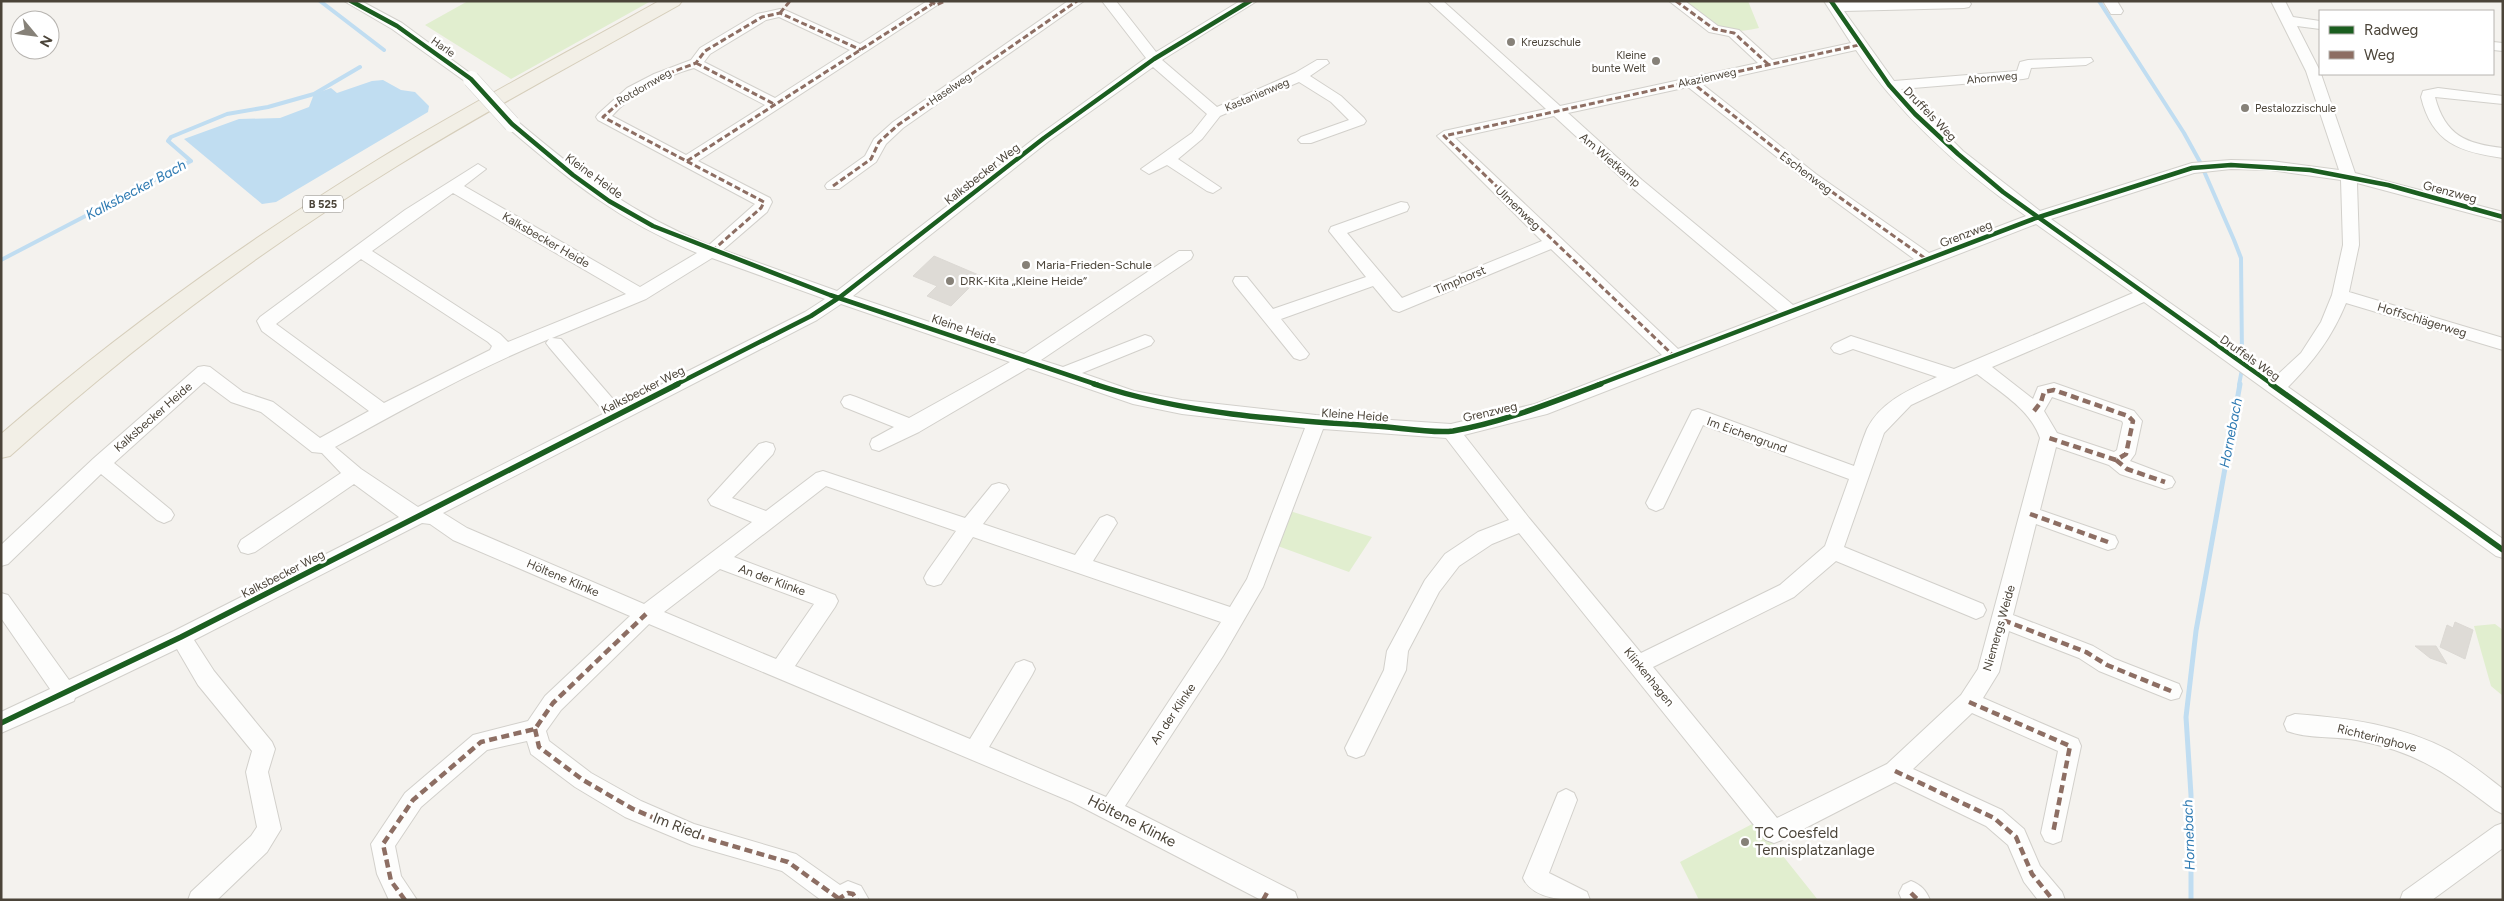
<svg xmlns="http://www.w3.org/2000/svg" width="2504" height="901" font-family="Figtree,sans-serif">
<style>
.green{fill:#e1eecf}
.water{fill:#c0ddf1}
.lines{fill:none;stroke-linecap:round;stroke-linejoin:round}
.stream-far1{stroke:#c0ddf1;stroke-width:4}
.stream{stroke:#c0ddf1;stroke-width:5}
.building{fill:#dedbd6;stroke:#dcd9d4}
.minor-casing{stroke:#d2d0cb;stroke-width:2}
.major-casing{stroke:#d6cebb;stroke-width:2}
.minor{fill:#fdfdfc;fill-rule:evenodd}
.major{fill:#f2efe6;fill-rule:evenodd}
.minor-bridge-casing{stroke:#d2d0cb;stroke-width:17;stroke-linecap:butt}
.minor-bridge{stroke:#fdfdfc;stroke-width:16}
.quiet-far1{stroke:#8d6e63;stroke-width:3;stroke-dasharray:6 3;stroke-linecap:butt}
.quiet{stroke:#8d6e63;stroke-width:4.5;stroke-dasharray:8 4.5;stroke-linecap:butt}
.cycleway-far1-casing{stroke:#fff;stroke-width:7}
.cycleway-casing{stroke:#fff;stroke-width:9}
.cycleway-far1{stroke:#1b5e20;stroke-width:4.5}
.cycleway{stroke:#1b5e20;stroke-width:5.5}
.poi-dot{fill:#868178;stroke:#fff;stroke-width:2}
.labels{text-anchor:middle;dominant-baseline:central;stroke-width:5;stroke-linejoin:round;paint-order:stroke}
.far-poi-label{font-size:11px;fill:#4b4439;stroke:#fff;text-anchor:start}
.far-street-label{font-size:11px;fill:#4b4439;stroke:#fff}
.shield{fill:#fff;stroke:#817c74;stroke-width:1}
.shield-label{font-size:11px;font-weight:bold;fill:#4b4439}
.street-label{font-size:12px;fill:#4b4439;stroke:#fff}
.poi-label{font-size:12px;fill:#4b4439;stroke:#fff;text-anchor:start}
.water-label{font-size:14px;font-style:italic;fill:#2e7ab2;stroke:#fff}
.near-street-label{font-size:15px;fill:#4b4439;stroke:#fff}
.near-poi-label{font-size:15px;fill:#4b4439;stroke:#fff;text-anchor:start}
</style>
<rect width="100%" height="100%" fill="#f4f2ee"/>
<path class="green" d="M468,1h183l-140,78 -86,-54z
M1677,1h71l11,27c-44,9 -47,-1 -82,-27z
M1290,511l82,26 -23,35 -74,-27z
M2495,624l8,6v66l-12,-10 -17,-60z
M1756,822l62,78h-119l-19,-38z"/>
<path class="water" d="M383,80l18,10 14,2 14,14 -1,6 -152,90 -14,2 -78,-65 55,-20 41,-1 29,-11 5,-13 17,-6 6,5 35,-12z"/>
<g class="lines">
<path class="stream-far1" d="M320,1l64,49
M2099,1l85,132 16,29 34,78 7,18 1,100
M1,260l190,-99 -23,-20 3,-4 56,-23 41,-7 46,-13 46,-27
M2239,385l3,-16"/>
<path class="stream" d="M2191,900v-105l-5,-78 10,-86 44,-247"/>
</g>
<path class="building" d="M934,256l47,20 -30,30 -24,-10 10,-10 -24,-10z
M2455,622l18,8 -8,29 -25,-12 7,-22 6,3z
M2415,646h21l11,18 -17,-6z"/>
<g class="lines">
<defs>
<path id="minor" d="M344,1h17l41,22 76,56 -7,4 -5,-1 -74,-53z
M927,1h10l2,3 -241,157 72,37 2,4 -5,10 -44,38 114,41 202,-156 107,-77 -44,-57h14l40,51 84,-51h17l-95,59 55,47 78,-34 22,-13h10l2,3 -19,13 31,20 23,22 2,3 -2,3 -53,19h-10l-3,-3 3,-3 48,-17 -18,-18 -32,-20 -79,34 -18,23 -24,20 43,29 -8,5 -6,-2 -40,-26 -18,9 -8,-5 51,-36 15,-19 -54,-47 -104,74 -196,155 171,58 155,-103h12l2,4 -2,4 -150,101 22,7 82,-32 6,2 3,4 -3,4 -69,28 52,18 48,9 134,15 135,9 84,-20 127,-49 -111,-106 -152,63 -6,-2 -20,-24 -92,33 28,35 -3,4 -6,2 -6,-2 -59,-73 -2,-4 2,-4h12l26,32 93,-32 -37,-46 2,-4 70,-25 6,1 2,4 -2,4 -60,22 55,65 140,-57 -105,-105 7,-5 102,-22 -118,-108h15l117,105 198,-43 -29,-27 -20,-4 -40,-31h16l33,25 21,4 33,30 79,-17 -27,-42h145l2,3 -2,3 -5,1 -120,3 50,70 123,-10 3,-9 8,-2 63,-2 2,3 -7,4 -55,3 -3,10 -5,1 -122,10 62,62 77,60 152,-48 39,-3 40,1 68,9 -33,-99 -35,-70h14l8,16 27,4v8l-23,-3 23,45 35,102 148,39v10l-146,-39 2,62 -10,47 154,46v12l-157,-47c-14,34 -32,58 -58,84l215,152v19l-7,-2 -352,-254 -152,65 41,32 5,-12 16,-4 80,28 8,10 -7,33 -5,7 42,16 3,5 -3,5 -7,2 -45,-15 -11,-9 -53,-18 -16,63 75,26 3,6 -3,6 -7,2 -72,-26 -23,91 80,31 22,13 64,25 3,7 -3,7 -8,2 -72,-29 -20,-13 -70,-27 -10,41 -16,26 95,41 3,7 -20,95 -8,3 -8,-3 -4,-8 17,-82 -86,-38 -59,56 89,41 22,19 16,37 22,26 3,8h-27l-14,-18 -16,-37 -22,-19 -91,-44 -113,58 -8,3 -8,-3 -247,-307 -27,11 -33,22 -20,26 -31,59 -2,19 -42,85 -8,3 -8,-3 -3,-7 39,-78 3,-19 38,-71 20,-26 33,-22 31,-12 -63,-82 -123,-9 -60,158 -40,69 -98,150 170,86 3,8h-37l-189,-98 -423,-178 -88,86 -15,21 3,10 42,32 50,28 53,23 102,30 44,31 8,-4 13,5 8,14h-48l-39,-29 -90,-26 -67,-28 -50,-30 -44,-33 -4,-13 -40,9 -66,57 -26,39 6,30 16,24h-28l-12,-26 -6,-30 34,-51 68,-58 55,-14 17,-25 85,-80 -177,-76 -23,-16 -8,-1 -228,117 20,31 58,71 3,7 -7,23 13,57 -14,23 -50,48h-29l3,-8 60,-56 6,-9 -11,-55 6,-21 -54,-66 -21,-36 -102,49 -1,3 -73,32v-21l49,-23 -49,-71v-25l7,2 61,85 105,-49 225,-114 -45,-33 -99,68 -7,2 -7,-2 -3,-6 3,-6 100,-67 -19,-20 -10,-1 -51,-40 -30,-10 -27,-20 -90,81 57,47 3,5 -3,5 -7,3 -7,-3 -56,-46 -93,90 -7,2v-21l93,-87 104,-91 6,-1 6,1 33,25 30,10 47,36 49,-27 -107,-80 -5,-10 3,-4 145,-107 73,-46 8,5 -22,17 176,101 57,-34c-78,-32 -127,-72 -190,-126l-2,-3 2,-3h10c63,53 115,93 192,124l46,-41 -157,-84 -2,-3 2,-3 29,-26 27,-14 37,-14 9,-12 57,-34 23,-5 5,1 75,34zM779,17l71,33 -75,48 -71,-36 6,-8 56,-34zM1856,50c44,66 105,120 170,166l-97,37 -113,-79 -114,-90zM694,68l71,37 -79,50 -74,-39c20,-23 53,-40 82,-48zM1688,87l118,93 108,79 -121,46 -151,-125 -74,-67zM1554,116l76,70 148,125 -100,38 -223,-211zM2231,169l40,1 70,10 2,65 -11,50 -11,27 -20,31 -26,24 -224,-158 143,-46zM453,193l173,101 -118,48 -8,-8 -128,-83zM2036,224l97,69 -179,76 -103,-33 -17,8 -3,4 3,4 6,2 13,-5 84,28c-26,12 -56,24 -70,52 -5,12 -9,25 -13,37l-150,-55 -6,-2 -6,2 -46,92 3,5 7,3 7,-3 40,-83 146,54 -24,67 -45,39 -139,68 -112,-135 -65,-83 83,-21zM712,258l113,41 -20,13 -186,94 -58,-67 -9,-1 94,-39zM361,259l127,83 4,4 -2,4 -106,53 -108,-79zM841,304l169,58 -101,56 -53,-21 -6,-2 -6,2 -3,5 3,5 50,20 -22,12 -2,5 2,5 7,2 40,-19 109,-64 105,36 49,10 123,14 -58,151 -17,28 -137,-46 24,-38 -3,-5 -7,-3 -7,3 -25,37 -92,-31 26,-34 -3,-5 -7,-2 -7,2 -27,33 -142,-47 -7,2 -50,38 -34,-13 41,-44 2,-5 -2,-5 -7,-2 -7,2 -51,56 3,5 41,17 -108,82 -177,-76 -24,-15 374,-193zM549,339l-3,4 3,4 56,66 -187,94 -57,-38 -26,-22c70,-39 139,-77 214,-108zM1977,374c23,18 53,35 63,64l-62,231 -17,26 -74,69 -110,54 -124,-151 141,-70 42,-36 133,55 7,3 7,-3 3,-6 -3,-6 -139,-57 40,-114 27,-28zM2052,397l70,24 1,2 -6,27 -3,2 -57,-19 -13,-22zM826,486l130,45 -29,41 -3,6 3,6 7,2 7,-2 32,-47 248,85 -115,175 -117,-50 43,-72 3,-6 -3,-6 -8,-3 -8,3 -46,76 -175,-73 40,-59 3,-6 -3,-6 -101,-38zM720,569l94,35 -38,55 -112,-47z
M1068,1h16l-181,127 -17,16 -10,18 -37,27h-12l-2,-3 2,-3 38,-27 9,-17 19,-17z
M2103,1h14l6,10 -2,3h-10z
M2493,42l10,1v8l-10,-1z
M2438,88l65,8v8l-68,-7c10,39 32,47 68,51v10c-43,-6 -71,-15 -82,-61l2,-6z
M2295,714c53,4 107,11 155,37 19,11 36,25 53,38v25l-8,-4c-49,-37 -77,-58 -139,-70 -22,-4 -48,-1 -69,-9l-3,-7 3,-7z
M1566,789l8,4 3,7 -28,73 38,19 3,8c-22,0 -56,1 -67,-22l35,-85z
M2503,823v25l-71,52h-32l3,-8 92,-66z
M1911,881c10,4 15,9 19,19h-28l-3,-7 4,-8z"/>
<path id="major" d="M659,1h23l-3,4c-94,53 -190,104 -282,161 -138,85 -267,182 -387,290l-9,2v-24c118,-102 245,-193 378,-275 92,-56 187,-106 280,-158z"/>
</defs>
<use href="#minor" class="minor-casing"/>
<use href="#major" class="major-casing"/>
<use href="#minor" class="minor"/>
<use href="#major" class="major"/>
<defs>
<path id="minor-bridge" d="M471,79l41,45"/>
</defs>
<use href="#minor-bridge" class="minor-bridge-casing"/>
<use href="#minor-bridge" class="minor-bridge"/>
<path class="quiet-far1" d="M930,1l6,4 9,-4
M1676,1l38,28 20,4 35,32
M780,13l10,-12
M696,63l78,41
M1690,81l121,96 115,82
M687,161l245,-157
M833,186l38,-27 8,-17 19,-17 179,-124
M712,251l49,-43 3,-6 -161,-85 30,-26 26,-14 37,-14 9,-12 57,-34 18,-4 81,37
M1675,357l-231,-221 415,-91"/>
<path class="quiet" d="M2034,411l7,-9 3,-10 10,-2 74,26 5,5 -7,33 -10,6 -67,-22
M2116,460l11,9 38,13
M2030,514l78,28
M2003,620l83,32 21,13 64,26
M1969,702l101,44 -17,87
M535,729l4,18 44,33 50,29 59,25 96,28 50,36
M1895,771l99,47 22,19 16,37 21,26
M1911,893l7,7
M405,900l-14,-19 -8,-37 30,-44 68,-58 54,-13 18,-26 93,-89
M837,900l11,-7 5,1 4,6
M1263,900l5,-9"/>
<defs>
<path id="cycleway-far1" d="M351,1l46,25 74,53 41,45 61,51 36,26 44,25 177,69 268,90
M1831,1l58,84 26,29 43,40 45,38 270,193
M675,385l136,-69 29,-19 204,-159 110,-79 96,-58
M1597,385l439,-167 156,-50 39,-3 79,5 78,15 115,32"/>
<path id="cycleway" d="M1094,384c90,30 186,36 280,42 22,1 59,8 79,5 52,-9 99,-29 148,-47
M2271,384l232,166
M1,723l180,-86 497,-253"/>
</defs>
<use href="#cycleway-far1" class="cycleway-far1-casing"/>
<use href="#cycleway" class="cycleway-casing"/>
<use href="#cycleway-far1" class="cycleway-far1"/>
<use href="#cycleway" class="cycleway"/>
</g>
<g class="poi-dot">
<circle cx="1511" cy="42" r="5"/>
<circle cx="1656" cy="61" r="5"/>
<circle cx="2245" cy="108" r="5"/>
<circle cx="1026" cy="265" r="5"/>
<circle cx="950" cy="281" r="5"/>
<circle cx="1745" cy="842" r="5"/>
</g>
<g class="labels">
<g class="far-poi-label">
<text x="1521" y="42">Kreuzschule</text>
<text x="1646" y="55" text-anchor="end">Kleine<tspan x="1646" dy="13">bunte Welt</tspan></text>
<text x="2255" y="108">Pestalozzischule</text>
</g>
<g class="far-street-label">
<text transform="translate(443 47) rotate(35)">Harle</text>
<text transform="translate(1707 78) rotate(-12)">Akazienweg</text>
<text transform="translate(1992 78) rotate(-5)">Ahornweg</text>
<text transform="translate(644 87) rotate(-30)">Rotdornweg</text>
<text transform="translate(950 89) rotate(-34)">Haselweg</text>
<text transform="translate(1257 95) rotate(-23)">Kastanienweg</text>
</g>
<rect class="shield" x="303" y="195.5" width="40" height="17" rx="4"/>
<g class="shield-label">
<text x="323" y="204">B 525</text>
</g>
<g class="street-label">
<text transform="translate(1930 114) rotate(46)">Druffels Weg</text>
<text transform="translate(1610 160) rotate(41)">Am Wietkamp</text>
<text transform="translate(1806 173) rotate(37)">Eschenweg</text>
<text transform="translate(982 174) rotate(-38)">Kalksbecker Weg</text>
<text transform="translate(594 176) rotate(36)">Kleine Heide</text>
<text transform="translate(2450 192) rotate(15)">Grenzweg</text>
<text transform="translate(1518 208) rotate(44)">Ulmenweg</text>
<text transform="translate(1966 234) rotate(-21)">Grenzweg</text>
<text transform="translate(546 240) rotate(30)">Kalksbecker Heide</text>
<text transform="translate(1460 280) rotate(-23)">Timphorst</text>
<text transform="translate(2422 320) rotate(17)">Hoffschlägerweg</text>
<text transform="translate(964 329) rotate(19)">Kleine Heide</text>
<text transform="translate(2250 358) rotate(35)">Druffels Weg</text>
<text transform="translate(643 390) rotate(-27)">Kalksbecker Weg</text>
<text transform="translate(1490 412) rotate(-13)">Grenzweg</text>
<text transform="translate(1355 415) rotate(4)">Kleine Heide</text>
<text transform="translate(153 417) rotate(-41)">Kalksbecker Heide</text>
<text transform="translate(1747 435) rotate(20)">Im Eichengrund</text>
<text transform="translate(283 574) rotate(-27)">Kalksbecker Weg</text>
<text transform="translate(563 578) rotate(23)">Höltene Klinke</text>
<text transform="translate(772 580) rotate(20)">An der Klinke</text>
<text transform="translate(1999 628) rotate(-74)">Niemergs Weide</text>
<text transform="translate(1649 677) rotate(51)">Klinkenhagen</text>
<text transform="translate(1173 714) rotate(-56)">An der Klinke</text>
<text transform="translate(2377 738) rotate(14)">Richteringhove</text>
</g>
<g class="poi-label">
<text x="1036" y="265">Maria-Frieden-Schule</text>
<text x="960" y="281">DRK-Kita „Kleine Heide“</text>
</g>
<g class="water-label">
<text transform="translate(136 190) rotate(-28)">Kalksbecker Bach</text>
<text transform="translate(2231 433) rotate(-79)">Hornebach</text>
<text transform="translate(2189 835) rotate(-92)">Hornebach</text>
</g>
<g class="near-street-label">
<text transform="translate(1132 821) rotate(27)">Höltene Klinke</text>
<text transform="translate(677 826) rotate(21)">Im Ried</text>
</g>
<g class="near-poi-label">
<text x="1755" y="833">TC Coesfeld<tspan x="1755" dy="17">Tennisplatzanlage</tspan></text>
</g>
</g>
<rect width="2504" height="901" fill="none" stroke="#4b4439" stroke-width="5"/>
<rect x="2319" y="10" width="175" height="65" fill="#ffffff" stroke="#b7b4b0"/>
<rect x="2329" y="26" width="25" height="8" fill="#1b5e20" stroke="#b7b4b0"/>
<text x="2364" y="35" font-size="15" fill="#4b4439">Radweg</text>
<rect x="2329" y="51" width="25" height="8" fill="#8d6e63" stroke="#b7b4b0"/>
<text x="2364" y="60" font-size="15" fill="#4b4439">Weg</text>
<g transform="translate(35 35) rotate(119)"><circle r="24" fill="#ffffff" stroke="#b7b4b0"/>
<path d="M0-4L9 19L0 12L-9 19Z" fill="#868178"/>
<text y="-8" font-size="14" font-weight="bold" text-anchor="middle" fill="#4b4439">N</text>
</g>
</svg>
